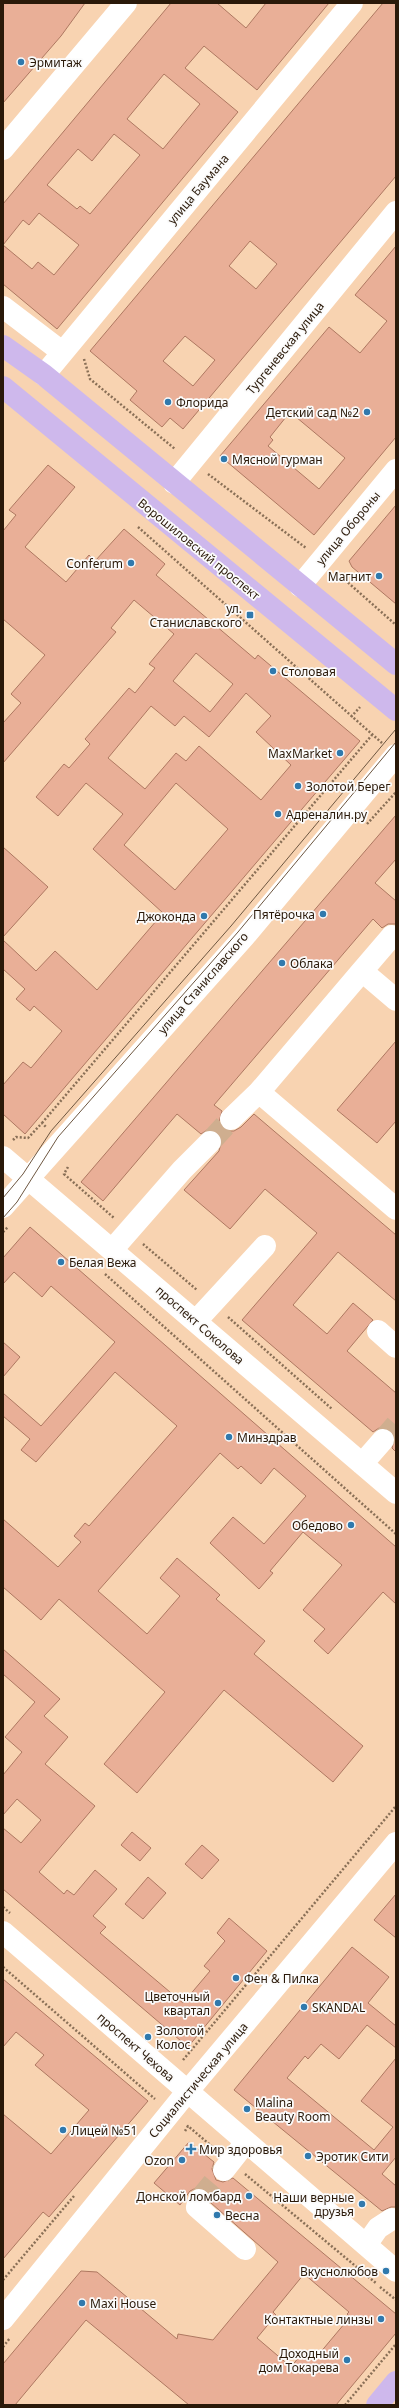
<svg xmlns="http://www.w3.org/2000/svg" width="399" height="2408" font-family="'Noto Sans',sans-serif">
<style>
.building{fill:#e9af97;stroke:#ae7861;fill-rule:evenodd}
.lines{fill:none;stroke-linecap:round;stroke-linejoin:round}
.minor-tunnel{stroke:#cfae8f;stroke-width:22;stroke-dasharray:22 11;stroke-linecap:butt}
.path{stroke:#896f56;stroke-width:2.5;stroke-dasharray:2 2;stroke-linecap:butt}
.minor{stroke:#fff;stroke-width:22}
.major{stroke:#ceb8ec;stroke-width:22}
.tram{stroke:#6e5741;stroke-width:1}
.poi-dot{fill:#3079ad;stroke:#fbfbfb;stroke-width:1.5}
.labels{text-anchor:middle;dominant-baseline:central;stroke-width:3.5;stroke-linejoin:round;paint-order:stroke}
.poi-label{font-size:12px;fill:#2a1909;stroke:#fbfbfb;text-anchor:start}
.street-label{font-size:12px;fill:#2a1909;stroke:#fbfbfb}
</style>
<rect width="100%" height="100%" fill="#f8d3b1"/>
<path class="building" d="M3,3h82l-24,33 -58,67z
M171,3h46l29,25 20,-25h63l-72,87 -53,-44 -19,22 53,44 -181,217 -54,-45v-80zM164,74l36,30 -37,45 -36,-30zM114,134l26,21 -50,59 -10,-8 -3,3 -30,-24 31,-36 14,12zM39,213l40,32 -25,30 -16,-13 -6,7 -29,-24 20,-25 6,5z
M383,3h13v173l-213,253 -13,-11 -8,9 -32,-27 7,-9 -47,-40zM250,241l27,23 -21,25 -27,-23zM185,336l30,24 -22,26 -30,-25z
M396,246v191l-82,98 -94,-79 109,-129 31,26 27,-32 -32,-26zM290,412l55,46 -26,31 -51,-43 5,-6 -3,-3z
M48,465l27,22 -50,60 41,35 23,-27 6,6 29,-32 41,35 -9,11 99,84 3,-4 102,86 -335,393 -22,-20v-29l20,-23 8,6 31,-37 -28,-25 -4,5 -14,-12 9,-10 -22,-20v-29l33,31 19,-20 42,39 66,-77 -70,-64 30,-35 -37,-31 -28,33 -22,-19 28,-33 5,4 21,-24 -5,-5 44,-51 6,5 20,-25 -6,-4 25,-30 -40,-34 -23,28 5,4 -113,131v-40l18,-20 -10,-9 34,-39 -42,-36v-88l13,-16 -7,-5zM196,653l37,31 -23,28 -37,-31zM246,693l25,23 -15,16 35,33 -30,35 -62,-54 -13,15 -10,-8 -31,36 -37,-31 43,-52 24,20 9,-10 25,21zM176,783l52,46 -53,61 -51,-45z
M396,505v99l-44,-37 -3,-6z
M396,815v44l-21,24 21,18v23h-8l-6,4 -9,-9 -159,186 8,6 -3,11 9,9h6l7,-4 13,-13 142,121v66l-58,-49 -45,53 34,29 26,-31 20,17 -26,31 49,42v59l-4,-4 3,-12 -4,-6 -12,-2 -6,4 -131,-112 75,-87 -52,-44 -35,40 -46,-39 35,-39 3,-12 -3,-6 -12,-3 -6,4 -24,-20 -74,87 -22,-19z
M3,847l45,40 -45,50z
M396,1041v80l-19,22 -40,-33z
M30,1227l366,320v57l-13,-12 -55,62 -14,-13 11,-12 -22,-19 39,-45 -39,-33 -33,39 3,2 -14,16 -49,-46 23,-26 31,27 42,-48 -32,-28 -13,16 -20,-18 -3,3 -18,-16 -122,138 49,43 33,-38 -20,-18 17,-20 43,37 -4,4 49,42 -11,13 109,92 -30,36 -109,-92 -87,103 -33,-29 61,-72 -106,-93 -18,21 -38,-33v-68l55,48 23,-25 -7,-6 11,-13 4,3 88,-100 -62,-54 -79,90 -15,-12 9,-11 -27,-23v-23l38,33 74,-84 -64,-56 -9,11 -28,-25 -11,12v-26z
M3,1342l17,15 -17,20z
M3,1649l57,50 -16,17 24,21 -23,27 50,42 -56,66 25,22 3,-4 7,5 21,-25 22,19 -24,27 13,11 -6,6 83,70 27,-32 -6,-5 21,-25 -8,-8 12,-15 38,33 -79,96 -185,-158v-61l18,15 20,-23 -24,-21 -14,16v-40l19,-23 -17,-15 30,-35 -32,-28z
M132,1832l19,16 -11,13 -19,-16z
M202,1845l17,15 -17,19 -17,-15z
M148,1877l18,16 -23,26 -18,-15z
M396,1894v44l-22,-18z
M352,1947l37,30 -21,26 28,23v22l-29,-23 -28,34 -18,-15 -13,15 -3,-3 -18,22 87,72 19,-23 -32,-26 35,-43v99l-14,17 14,12v21h-5l-9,4 -148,-121z
M3,1979l145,122 -99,116 -6,-5 -40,47v-145l48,40 38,-44 -54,-45 9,-10 -28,-23 -13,15z
M189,2142l25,20 -2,7 4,11 7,2 10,-4 163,136v19l-60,72h-147l-103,-85 -71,85h-12v-41l78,-93 16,1 80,67 1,-5 35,6 65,-78 -67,-59 -3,-12 -12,-3 -6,3 -10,14 -26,-22zM304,2274l45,38 -2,2 3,3 -36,43 -11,-8 -12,15 -34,-29 19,-23 -3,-3z"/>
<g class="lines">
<path class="minor-tunnel" d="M210,1142l21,-23
M383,1440l13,-15
M199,2200l25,-30"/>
<path class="path" d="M84,359l6,20 85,70
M208,474l98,74
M138,527l244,216
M336,572l60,53
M351,717l9,-10
M367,824l29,-32
M42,1123l330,-388
M13,1140l3,-3 12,1 14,-15 4,4
M68,1167l-4,7 50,44
M3,1232l5,-5
M143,1244l54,46
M105,1274l291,260
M228,1317l104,92
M3,1907l7,6
M3,1967l152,132
M183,2060l213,-254
M185,2131l3,-5 27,23
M245,2174l132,110
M3,2280l71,-84
M380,2287l16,13
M3,2347l7,-9
M345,2405l51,-61"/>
<path class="minor" d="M3,149l123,-146
M3,307l59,45
M44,375l308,-372
M174,483l222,-271
M300,586l96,-116
M362,971l30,-35
M396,1000l-34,-29 -103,121 137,117
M231,1119l28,-27
M3,1157l393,336
M3,1207l241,-270 152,-182
M112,1250l70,-80 28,-28
M196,1321l69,-75
M378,1331l18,16
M362,1464l21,-24
M3,1932l393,339
M224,2170l22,-28
M199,2200l-2,7 48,42
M366,2245l12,-17 14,-9
M3,2319l184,-227 209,-249"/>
<path class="major" d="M3,346l41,29 352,289
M3,387l393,323
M377,2405l19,-23"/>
<path class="tram" d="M3,1198l20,-24 28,-43 180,-205 165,-197
M3,1218l14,-16 41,-65 180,-205 158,-190"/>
</g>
<g class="poi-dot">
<circle cx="21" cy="62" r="4"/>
<circle cx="168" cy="402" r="4"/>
<circle cx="367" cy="412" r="4"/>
<circle cx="224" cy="459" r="4"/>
<circle cx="131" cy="563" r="4"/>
<circle cx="379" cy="576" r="4"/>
<rect x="246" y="611" width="8" height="8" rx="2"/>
<circle cx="273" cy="671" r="4"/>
<circle cx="340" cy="753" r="4"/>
<circle cx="298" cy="786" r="4"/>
<circle cx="278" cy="814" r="4"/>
<circle cx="323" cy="914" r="4"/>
<circle cx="204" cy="916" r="4"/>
<circle cx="282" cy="963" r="4"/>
<circle cx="61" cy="1262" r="4"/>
<circle cx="229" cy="1437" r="4"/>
<circle cx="351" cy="1525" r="4"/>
<circle cx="236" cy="1978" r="4"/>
<circle cx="218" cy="2003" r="4"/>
<circle cx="304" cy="2007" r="4"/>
<circle cx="148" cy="2037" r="4"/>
<circle cx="247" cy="2109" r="4"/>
<circle cx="63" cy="2130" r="4"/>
<path d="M189 2143h4v4h4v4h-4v4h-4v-4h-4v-4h4z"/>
<circle cx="308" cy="2156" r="4"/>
<circle cx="182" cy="2160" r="4"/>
<circle cx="249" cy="2196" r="4"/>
<circle cx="362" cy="2204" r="4"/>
<circle cx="217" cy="2215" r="4"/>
<circle cx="386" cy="2271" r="4"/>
<circle cx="82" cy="2303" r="4"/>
<circle cx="381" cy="2319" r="4"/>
<circle cx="347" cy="2360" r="4"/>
</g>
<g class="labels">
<g class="poi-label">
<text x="29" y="62">Эрмитаж</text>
<text x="176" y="402">Флорида</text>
<text x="359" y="412" text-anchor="end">Детский сад №2</text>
<text x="232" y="459">Мясной гурман</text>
<text x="123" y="563" text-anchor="end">Conferum</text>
<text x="371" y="576" text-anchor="end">Магнит</text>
<text x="242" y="608" text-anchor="end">ул.<tspan x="242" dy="14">Станиславского</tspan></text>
<text x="281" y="671">Столовая</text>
<text x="332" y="753" text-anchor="end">MaxMarket</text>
<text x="306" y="786">Золотой Берег</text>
<text x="286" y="814">Адреналин.ру</text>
<text x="315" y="914" text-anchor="end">Пятёрочка</text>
<text x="196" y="916" text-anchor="end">Джоконда</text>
<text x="290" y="963">Облака</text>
<text x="69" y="1262">Белая Вежа</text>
<text x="237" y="1437">Минздрав</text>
<text x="343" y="1525" text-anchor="end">Обедово</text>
<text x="244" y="1978">Фен &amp; Пилка</text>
<text x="210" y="1996" text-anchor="end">Цветочный<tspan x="210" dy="14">квартал</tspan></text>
<text x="312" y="2007">SKANDAL</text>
<text x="156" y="2030">Золотой<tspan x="156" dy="14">Колос</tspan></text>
<text x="255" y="2102">Malina<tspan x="255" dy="14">Beauty Room</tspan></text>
<text x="71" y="2130">Лицей №51</text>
<text x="199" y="2149">Мир здоровья</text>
<text x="316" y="2156">Эротик Сити</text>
<text x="174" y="2160" text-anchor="end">Ozon</text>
<text x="241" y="2196" text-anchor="end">Донской ломбард</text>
<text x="354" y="2197" text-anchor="end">Наши верные<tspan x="354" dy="14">друзья</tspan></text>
<text x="225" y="2215">Весна</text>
<text x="378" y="2271" text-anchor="end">Вкуснолюбов</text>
<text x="90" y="2303">Maxi House</text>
<text x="373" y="2319" text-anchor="end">Контактные линзы</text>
<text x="339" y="2353" text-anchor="end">Доходный<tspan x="339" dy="14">дом Токарева</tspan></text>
</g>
<g class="street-label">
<text transform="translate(198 189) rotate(-50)">улица Баумана</text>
<text transform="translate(285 348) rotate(-51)">Тургеневская улица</text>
<text transform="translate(348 528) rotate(-50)">улица Обороны</text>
<text transform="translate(199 549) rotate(39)">Ворошиловский проспект</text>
<text transform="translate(203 983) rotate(-49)">улица Станиславского</text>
<text transform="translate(200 1325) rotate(41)">проспект Соколова</text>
<text transform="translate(136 2047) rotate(41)">проспект Чехова</text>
<text transform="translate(198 2080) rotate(-50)">Социалистическая улица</text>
</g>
</g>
<rect width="399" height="2408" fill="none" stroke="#2a1909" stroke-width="8"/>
</svg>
